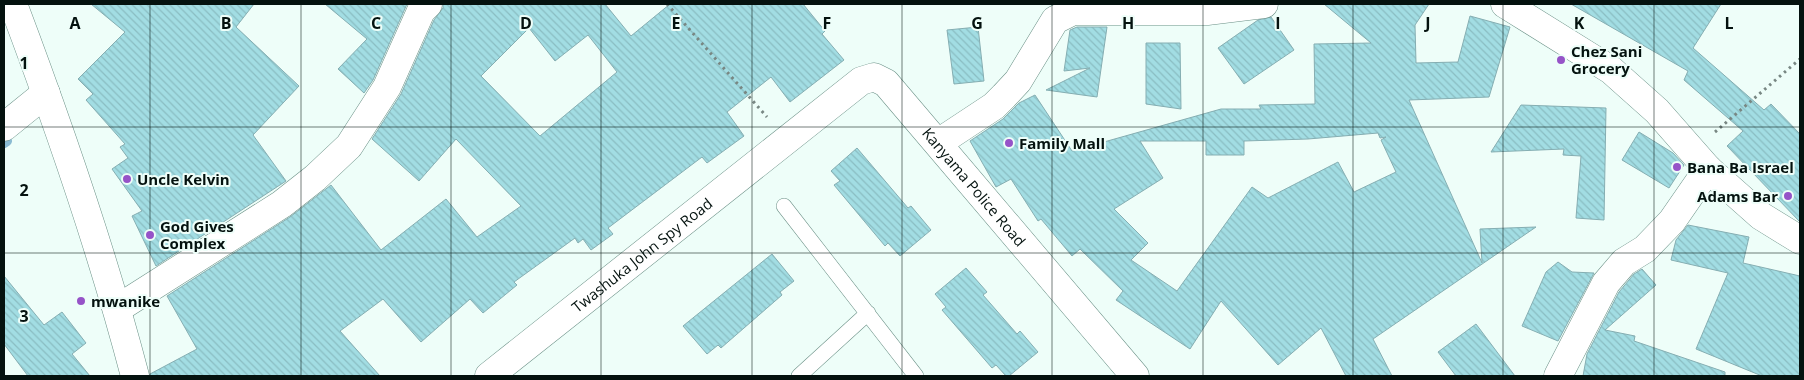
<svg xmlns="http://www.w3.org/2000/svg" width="1804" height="380" font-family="'Open Sans',sans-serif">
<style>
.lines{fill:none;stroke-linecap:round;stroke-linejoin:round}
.stream{stroke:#8abbd2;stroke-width:10}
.building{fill:url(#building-back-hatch);stroke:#85aeb2;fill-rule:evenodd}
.lane-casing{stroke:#6a9086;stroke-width:16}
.street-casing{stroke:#6a9086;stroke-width:29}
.path{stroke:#788783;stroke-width:3;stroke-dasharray:2.5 4;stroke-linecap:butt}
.lane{stroke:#fff;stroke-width:15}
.street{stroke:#fff;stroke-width:28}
.grid{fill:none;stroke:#04120f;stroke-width:1;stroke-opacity:0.55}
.poi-dot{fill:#9653c8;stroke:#eefef9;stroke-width:2}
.labels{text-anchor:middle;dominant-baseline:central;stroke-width:4;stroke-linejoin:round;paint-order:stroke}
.poi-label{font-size:15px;font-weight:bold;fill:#04120f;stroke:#eefef9;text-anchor:start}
.street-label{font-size:15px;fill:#04120f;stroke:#eefef9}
.grid-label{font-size:16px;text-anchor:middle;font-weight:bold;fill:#04120f;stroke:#eefef9;stroke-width:4;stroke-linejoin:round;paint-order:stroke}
</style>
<defs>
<pattern id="building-back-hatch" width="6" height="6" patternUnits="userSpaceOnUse" patternTransform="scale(1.25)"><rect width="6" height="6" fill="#a2dde3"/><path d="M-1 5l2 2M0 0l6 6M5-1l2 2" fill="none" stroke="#8abdc2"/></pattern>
</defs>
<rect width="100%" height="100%" fill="#eefef9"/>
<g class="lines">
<path class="stream" d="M4,143l3,-2"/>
</g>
<path class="building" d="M91,4h163l-18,23 63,59 -46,49 33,46 -130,85 -24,-50 10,-5 -30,-42 16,-11 -8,-11 5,-3 -39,-44 7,-6 -15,-15 47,-47z
M325,4h82l-34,76 -9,13 -26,-24 29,-30z
M443,4h162l26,32 39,-32h133l22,27 -3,3 22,26 -54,42 -19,-25 -44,35 17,24 -37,27 -5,-6 -94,71 5,6 -22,16 -8,-11 -5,4 -3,-5 -61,44 3,3 -34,28 -13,-14 -49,43 -38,-43 -43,32 40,45h-230v-2l47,-25 -30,-53 123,-79 41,-32 50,65 65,-51 31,38 44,-31 -65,-67 -37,42 -47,-42 29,-45 33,-74 9,-12zM529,28l26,33 33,-26 29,37 -77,64 -59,-60z
M1324,4h105l-14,21 1,38 42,-1 12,-46 40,11 -21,70 -80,3 73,163 -2,-34 56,-2 -163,112 19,37h-46l-25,-48 -43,37 -57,-64 -31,48 -74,-49 7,-9 -43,-42 -8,7 -31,-37 -3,2 -27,-42 -15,8 -26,-46 33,-22 16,-16 16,-8 37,56 149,-42h40l-2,-4 56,-1 -1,-60 57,-1zM1378,133l2,5 6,-1 -5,3 15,32 -42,20 -16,-30 -70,36 -16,-11 -75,104 -46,-31 17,-17 -34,-34 49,-31 -23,-37h66v14h38v-14l64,-2z
M1571,4h150l-28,44 71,62 7,-6 29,30v88l-73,-76 16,-15 -59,-51 4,-9z
M1271,17l23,33 -50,34 -26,-36 40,-28z
M978,27l6,54 -30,3 -7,-54z
M1077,27h30l-10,70 -51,-7 44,-22 -26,3 6,-41z
M1146,43h34l1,66 -35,-5z
M1521,105l85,3 -2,112 -28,-2 5,-62 -18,-1 1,-6 -73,3z
M1639,132l34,21 11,12 -15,23 -47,-28z
M857,148l51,60 3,-2 20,24 -31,26 -12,-13 -3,3 -51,-61 6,-4 -9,-10z
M1688,225l61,12 -6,26 57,13v100h-38l-66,-27 32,-76 -57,-13 5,-20z
M772,254l22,27 -14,11 2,3 -61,53 -3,-3 -11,9 -24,-28z
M1558,262l14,10 22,1 -36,68 -36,-15 24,-54z
M966,268l21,24 -4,3 34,39 3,-3 18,21 -29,24h-3l-10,-11 -4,3 -50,-58 4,-3 -11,-13z
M1642,269l14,16 -51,45 30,6 -1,5 91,31v4h-142l4,-22 32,-62 15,-18z
M4,276l40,49 18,-13 24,31 -14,11 18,22h-62l-24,-32z
M1476,324l39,52h-59l-18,-24z"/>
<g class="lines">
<defs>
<path id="lane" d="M784,206l132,170
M799,376l69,-63"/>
<g id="street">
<path d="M13,4c46,122 89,246 122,372"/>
<path d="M1505,4l106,66 46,41 51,58 53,47 39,24"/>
<path d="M4,127l42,-34"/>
<path d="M938,143l56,-37 10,-10 14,-15 37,-61 18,-9h134l57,-7"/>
<path d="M117,309l165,-105 33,-26 34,-32 38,-59 34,-76 7,-7"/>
<path id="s1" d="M489,376l372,-295 13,-4 12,6 249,293"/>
<path d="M1558,376l48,-93 18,-21 21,-13 27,-28 36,-52"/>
</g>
</defs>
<use href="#lane" class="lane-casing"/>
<use href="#street" class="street-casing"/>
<path class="path" d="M667,4l100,113
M1715,132l85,-73"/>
<use href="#lane" class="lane"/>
<use href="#street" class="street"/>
</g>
<path class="grid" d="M150,4v372M301,4v372M451,4v372M601,4v372M752,4v372M902,4v372M1052,4v372M1203,4v372M1353,4v372M1503,4v372M1654,4v372M4,127h1796M4,253h1796"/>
<g class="poi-dot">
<circle cx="1561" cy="60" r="5"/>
<circle cx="1009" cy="143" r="5"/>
<circle cx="1677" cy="167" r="5"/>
<circle cx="127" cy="179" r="5"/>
<circle cx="1788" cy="196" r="5"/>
<circle cx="150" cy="235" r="5"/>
<circle cx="81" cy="301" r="5"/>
</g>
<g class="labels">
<g class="poi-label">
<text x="1571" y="51">Chez Sani<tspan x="1571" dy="17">Grocery</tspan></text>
<text x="1019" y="143">Family Mall</text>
<text x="1687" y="167">Bana Ba Israel</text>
<text x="137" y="179">Uncle Kelvin</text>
<text x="1778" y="196" text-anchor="end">Adams Bar</text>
<text x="160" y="226">God Gives<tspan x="160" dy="17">Complex</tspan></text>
<text x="91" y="301">mwanike</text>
</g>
<g class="street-label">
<text stroke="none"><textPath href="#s1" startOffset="638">Kanyama Police Road</textPath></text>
<text stroke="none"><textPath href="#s1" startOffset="195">Twashuka John Spy Road</textPath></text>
</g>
</g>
<g class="grid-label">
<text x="75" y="29">A</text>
<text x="226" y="29">B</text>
<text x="376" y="29">C</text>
<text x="526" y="29">D</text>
<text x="676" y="29">E</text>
<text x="827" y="29">F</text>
<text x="977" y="29">G</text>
<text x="1128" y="29">H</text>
<text x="1278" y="29">I</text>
<text x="1428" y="29">J</text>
<text x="1579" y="29">K</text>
<text x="1729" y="29">L</text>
<text x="24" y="69">1</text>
<text x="24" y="196">2</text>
<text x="24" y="322">3</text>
</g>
<rect width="1804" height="380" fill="none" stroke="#04120f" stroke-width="10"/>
</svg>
